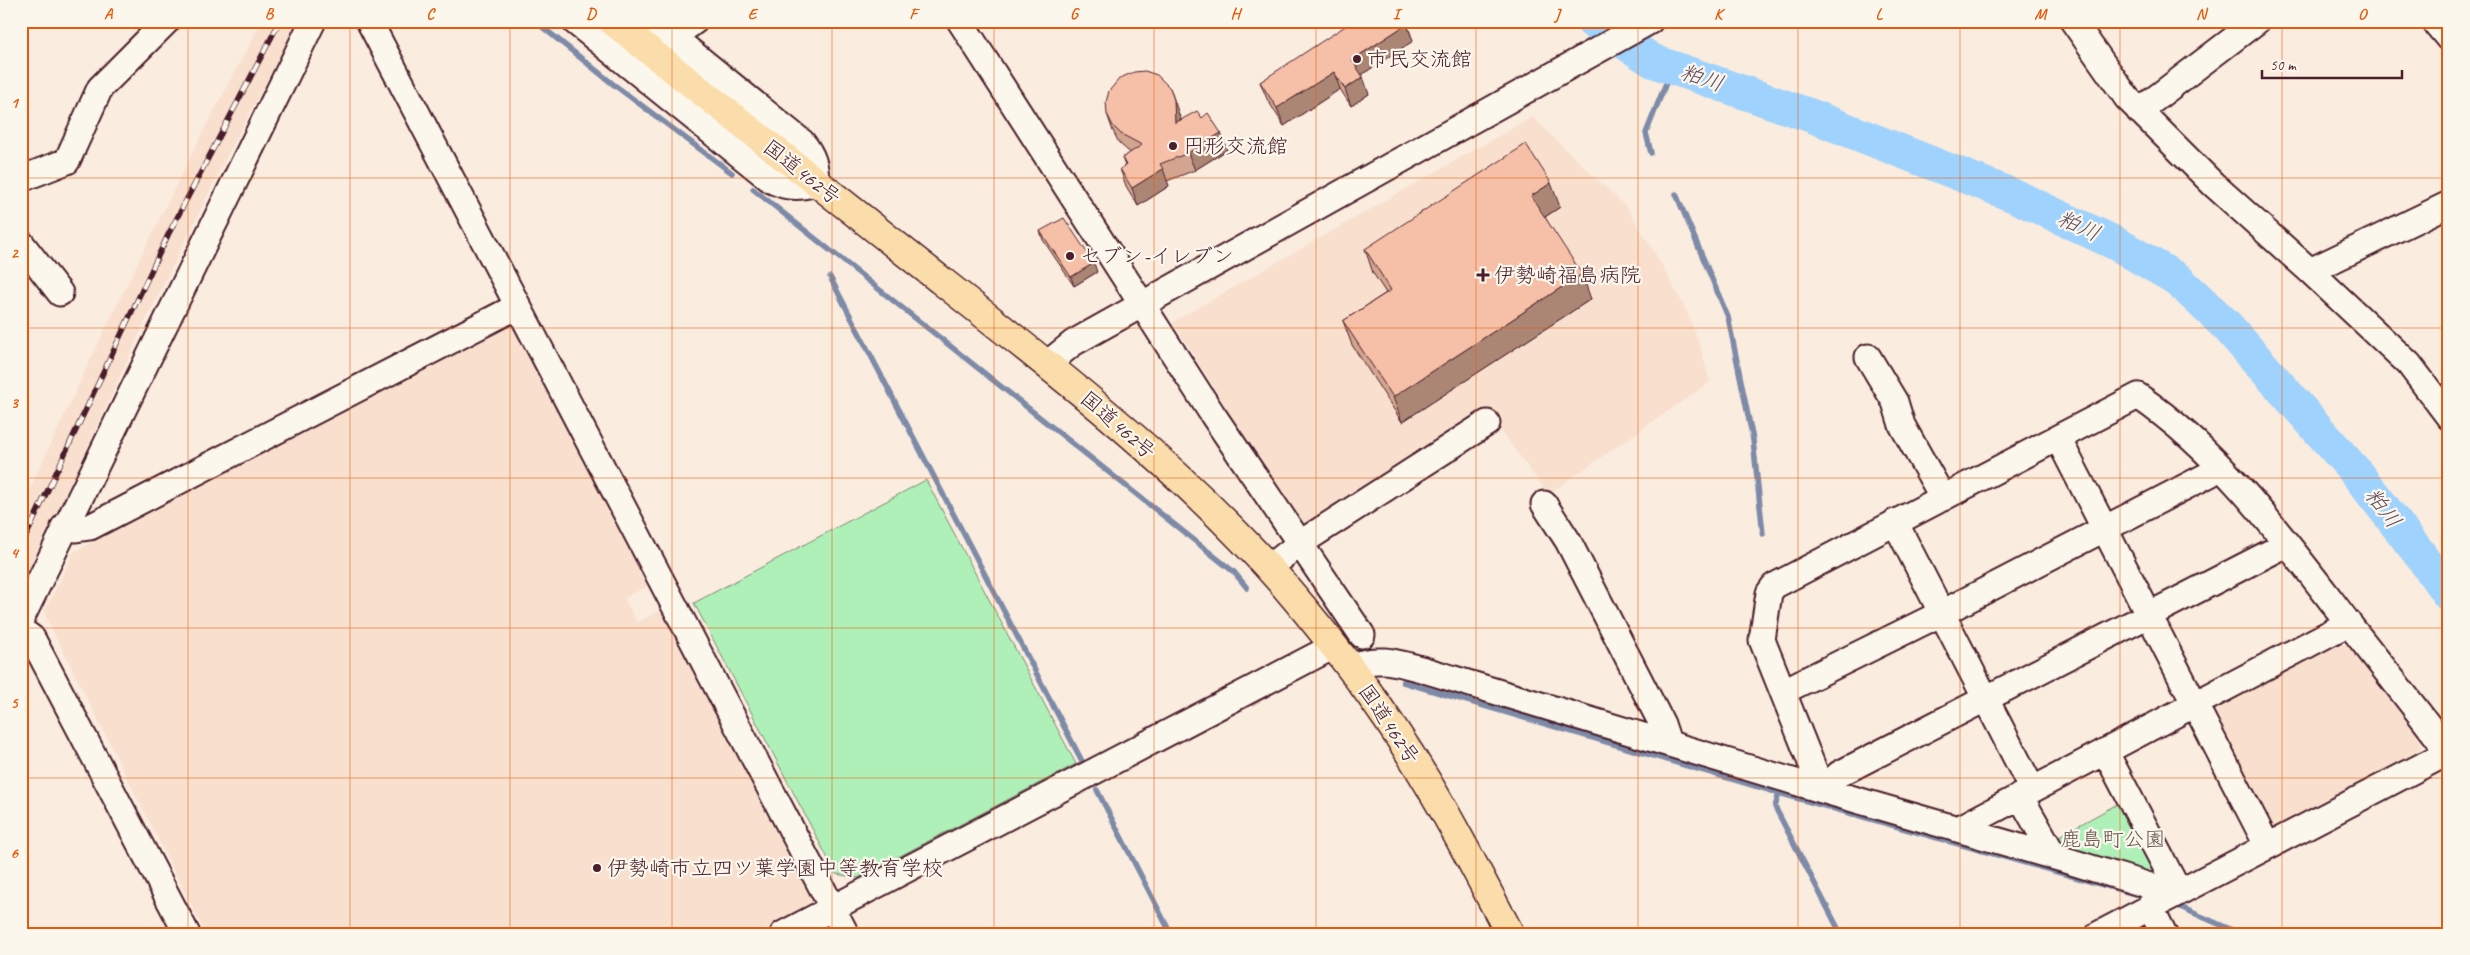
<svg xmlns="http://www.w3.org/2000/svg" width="2470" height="955" font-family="Caveat,'Klee One',sans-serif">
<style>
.built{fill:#f8dfce}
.green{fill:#aff0b8;stroke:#7c8872}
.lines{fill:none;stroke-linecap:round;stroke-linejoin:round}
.stream{stroke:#7d8aa8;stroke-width:5.5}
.river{stroke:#9fd2fc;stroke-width:34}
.minor-casing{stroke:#4a1f2b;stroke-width:29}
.highway-casing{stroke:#4a1f2b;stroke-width:31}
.minor{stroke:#fbf7ec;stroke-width:25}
.highway{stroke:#fbddab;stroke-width:28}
.rail-casing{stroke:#4a1f2b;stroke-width:5.5}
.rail{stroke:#fbf7ec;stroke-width:4;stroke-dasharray:11;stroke-linecap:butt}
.wall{fill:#d3a590;stroke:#4a1f2b}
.shaded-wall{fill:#ac8675;stroke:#4a1f2b}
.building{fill:#f5c0a7;stroke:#4a1f2b}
.grid{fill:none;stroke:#e8590c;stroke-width:1;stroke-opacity:0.55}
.poi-dot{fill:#4a1f2b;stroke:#fbf7ec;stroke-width:2}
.labels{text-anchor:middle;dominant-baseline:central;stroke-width:4.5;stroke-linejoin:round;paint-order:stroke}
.poi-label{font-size:21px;fill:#4a1f2b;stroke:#fbf7ec;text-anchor:start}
.street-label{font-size:21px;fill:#4a1f2b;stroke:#fbf7ec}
.park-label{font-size:21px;fill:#63534e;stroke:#fbf7ec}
.water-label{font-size:22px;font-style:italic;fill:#5f4c5f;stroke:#fbf7ec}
.neatline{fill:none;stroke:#e8590c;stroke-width:2}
.grid-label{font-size:16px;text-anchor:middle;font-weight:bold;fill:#e8590c}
</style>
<rect width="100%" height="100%" fill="#faecde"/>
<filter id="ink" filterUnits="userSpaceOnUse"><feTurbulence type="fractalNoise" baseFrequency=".02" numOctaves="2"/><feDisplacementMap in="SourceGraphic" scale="10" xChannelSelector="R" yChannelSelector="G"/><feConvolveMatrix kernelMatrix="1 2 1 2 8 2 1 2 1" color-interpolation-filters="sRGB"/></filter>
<g filter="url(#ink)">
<path class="built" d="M262,21h36l-70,133 -84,170 -123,268v-84l84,-179 98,-197z
M1532,117l95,91 32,52 28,52 13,34 10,36 -162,112 -60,-81 -186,117 -129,-208z
M505,323l11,1 135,260 -27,14 13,25 27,-14 149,285 1,9 -58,31h-550l-162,-321 30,-61z
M2334,642l14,4 74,93 -3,16 -137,73 -17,-1 -57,-111 6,-14z"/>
<path class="green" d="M926,480l150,284 -218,114 -22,-4 -142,-271z
M2123,801l37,66 -8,11 -96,-28 -6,-9z"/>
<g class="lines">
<path class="stream" d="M535,21l78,63 119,89
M1651,153l-5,-20 26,-65
M753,189l481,383 13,16
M1676,194l52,123 25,123 10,94
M830,277l253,486
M1403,682l376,111 356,101
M1097,790l74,144
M1779,793l-4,14 66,127
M2178,906l63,28"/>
<path class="river" d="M1592,21l61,40 159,55 205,81 100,47 60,35 50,47 127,144 68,87 27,38"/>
<defs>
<path id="minor" d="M369,21l477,913
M574,21l197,159c16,8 28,8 45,3 0,-17 -3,-28 -14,-41l-149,-121
M960,21l253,394 149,220
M2073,21l54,77 86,86 97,87 99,93 40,53
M2434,21l15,18
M673,37l22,-16
M2139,111l118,-90
M21,179l46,-18 33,-73 67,-67
M21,243l39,50
M2310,271l139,-67
M1868,357l27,45 7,23 41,73
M1047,364l26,-21 577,-322
M2058,438l209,407
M1544,504l24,37 94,183 6,18
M1895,522l137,267
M64,527l12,2 14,-2 428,-221
M2287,544l-448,230 -17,16 -60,-150 7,-47 5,-7 364,-190c85,58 149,147 211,228 30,38 60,76 89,114l9,15
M1269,568l30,-24 188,-121
M21,619l292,-598
M21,630l11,8 155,296
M1349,666c30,-9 43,-5 72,3l401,121 240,69 88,27 13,14
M1784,691l158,-78 268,-139 9,-8
M2105,751l74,141
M2020,796l34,60
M1960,828l389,-205
M2150,906l14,28
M783,934l551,-288
M2099,934l350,-182"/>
<path id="highway" d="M612,21c107,85 214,170 322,254 120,94 250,195 350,310 54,63 103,129 145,200 29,48 54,99 81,149"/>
</defs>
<use href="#minor" class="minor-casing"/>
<use href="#highway" class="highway-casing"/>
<use href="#minor" class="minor"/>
<use href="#highway" class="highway"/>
<defs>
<path id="rail" d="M21,547l147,-312 112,-214"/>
</defs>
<use href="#rail" class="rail-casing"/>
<use href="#rail" class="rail"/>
</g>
<path class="wall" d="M1407,24l6,17 -52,34 8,19 -18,12 -11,-17 -56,37 -17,-27 -7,-17z
M1107,114l73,3v3l47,30 -32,20 -28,11 2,5 -31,20 -12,-20 -6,-17 5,-3 -3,-8 9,-5 -3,-2 -9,-8 -6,-12z
M1560,207l-15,10 46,82 -189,123 -50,-77 -9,-24 43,-28 -13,-20 -8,-24z
M1040,231l57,41 -23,14 -31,-46z"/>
<path class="shaded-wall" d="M1407,24l6,17 -55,36 -6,-17z
M1334,72l6,17 -56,37 -7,-18z
M1363,77l6,17 -18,12 -6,-17z
M1170,88l10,29 1,23 -6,-17z
M1221,133l6,17 -32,20 -7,-17z
M1163,169l6,17 -31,20 -6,-18z
M1551,183l9,24 -20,13 -9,-24z
M1094,263l3,9 -23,14 -3,-9z
M1582,274l9,25 -189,123 -9,-25z"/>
<path class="building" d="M1353,21h52l2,3 -55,36 11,17 -18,12 -11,-17 -57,36 -17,-26z
M1145,71l12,4 13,13 4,12 1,23 22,-12 5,7 6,-5 13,20 -33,20 -28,11 3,5 -31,19 -12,-19 6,-4 -4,-7 20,-13 -21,-11 -8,-8 -6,-12 -1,-12 3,-11 11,-13 14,-6z
M1526,144l25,39 -20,13 51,78 -189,123 -50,-76 48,-31 -26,-41z
M1064,218l30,45 -23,14 -31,-46z"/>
</g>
<path class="grid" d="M188,21v913M350,21v913M510,21v913M672,21v913M832,21v913M994,21v913M1154,21v913M1316,21v913M1476,21v913M1638,21v913M1798,21v913M1960,21v913M2120,21v913M2282,21v913M21,178h2428M21,328h2428M21,478h2428M21,628h2428M21,778h2428"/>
<g class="poi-dot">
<circle cx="1357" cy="59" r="5"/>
<circle cx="1173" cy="146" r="5"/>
<circle cx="1070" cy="256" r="5"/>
<path d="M1480.5 267.5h5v5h5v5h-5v5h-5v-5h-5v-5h5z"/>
<circle cx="597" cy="868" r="5"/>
</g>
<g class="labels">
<g class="poi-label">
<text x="1367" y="59">市民交流館</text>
<text x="1183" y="146">円形交流館</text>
<text x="1080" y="256">セブン-イレブン</text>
<text x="1494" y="275">伊勢崎福島病院</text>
<text x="607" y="868">伊勢崎市立四ツ葉学園中等教育学校</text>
</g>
<g class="street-label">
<text transform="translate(802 172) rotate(38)">国道462号</text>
<text transform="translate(1118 425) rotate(41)">国道462号</text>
<text transform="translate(1389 724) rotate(56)">国道462号</text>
</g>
<g class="park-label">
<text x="2113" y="839">鹿島町公園</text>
</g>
<g class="water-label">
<text transform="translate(1702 78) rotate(19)">粕川</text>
<text transform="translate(2079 226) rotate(25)">粕川</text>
<text transform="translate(2383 508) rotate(53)">粕川</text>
</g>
</g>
<rect width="2470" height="955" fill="none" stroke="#fbf7ec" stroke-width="55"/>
<path d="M2262 70v8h140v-8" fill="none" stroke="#4a1f2b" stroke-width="2.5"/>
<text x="2270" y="70" font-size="15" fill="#4a1f2b" stroke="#fbf7ec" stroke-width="4" paint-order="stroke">50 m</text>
<rect x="28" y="28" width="2414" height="900" class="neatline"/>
<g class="grid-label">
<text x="108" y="19">A</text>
<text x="269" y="19">B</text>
<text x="430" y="19">C</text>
<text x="591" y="19">D</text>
<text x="752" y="19">E</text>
<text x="913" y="19">F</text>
<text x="1074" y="19">G</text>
<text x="1235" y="19">H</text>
<text x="1396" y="19">I</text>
<text x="1557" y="19">J</text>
<text x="1718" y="19">K</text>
<text x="1879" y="19">L</text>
<text x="2040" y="19">M</text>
<text x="2201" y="19">N</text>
<text x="2362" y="19">O</text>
<text x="14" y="108">1</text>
<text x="14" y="258">2</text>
<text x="14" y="408">3</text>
<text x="14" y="558">4</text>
<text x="14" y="708">5</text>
<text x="14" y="858">6</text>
</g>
</svg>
